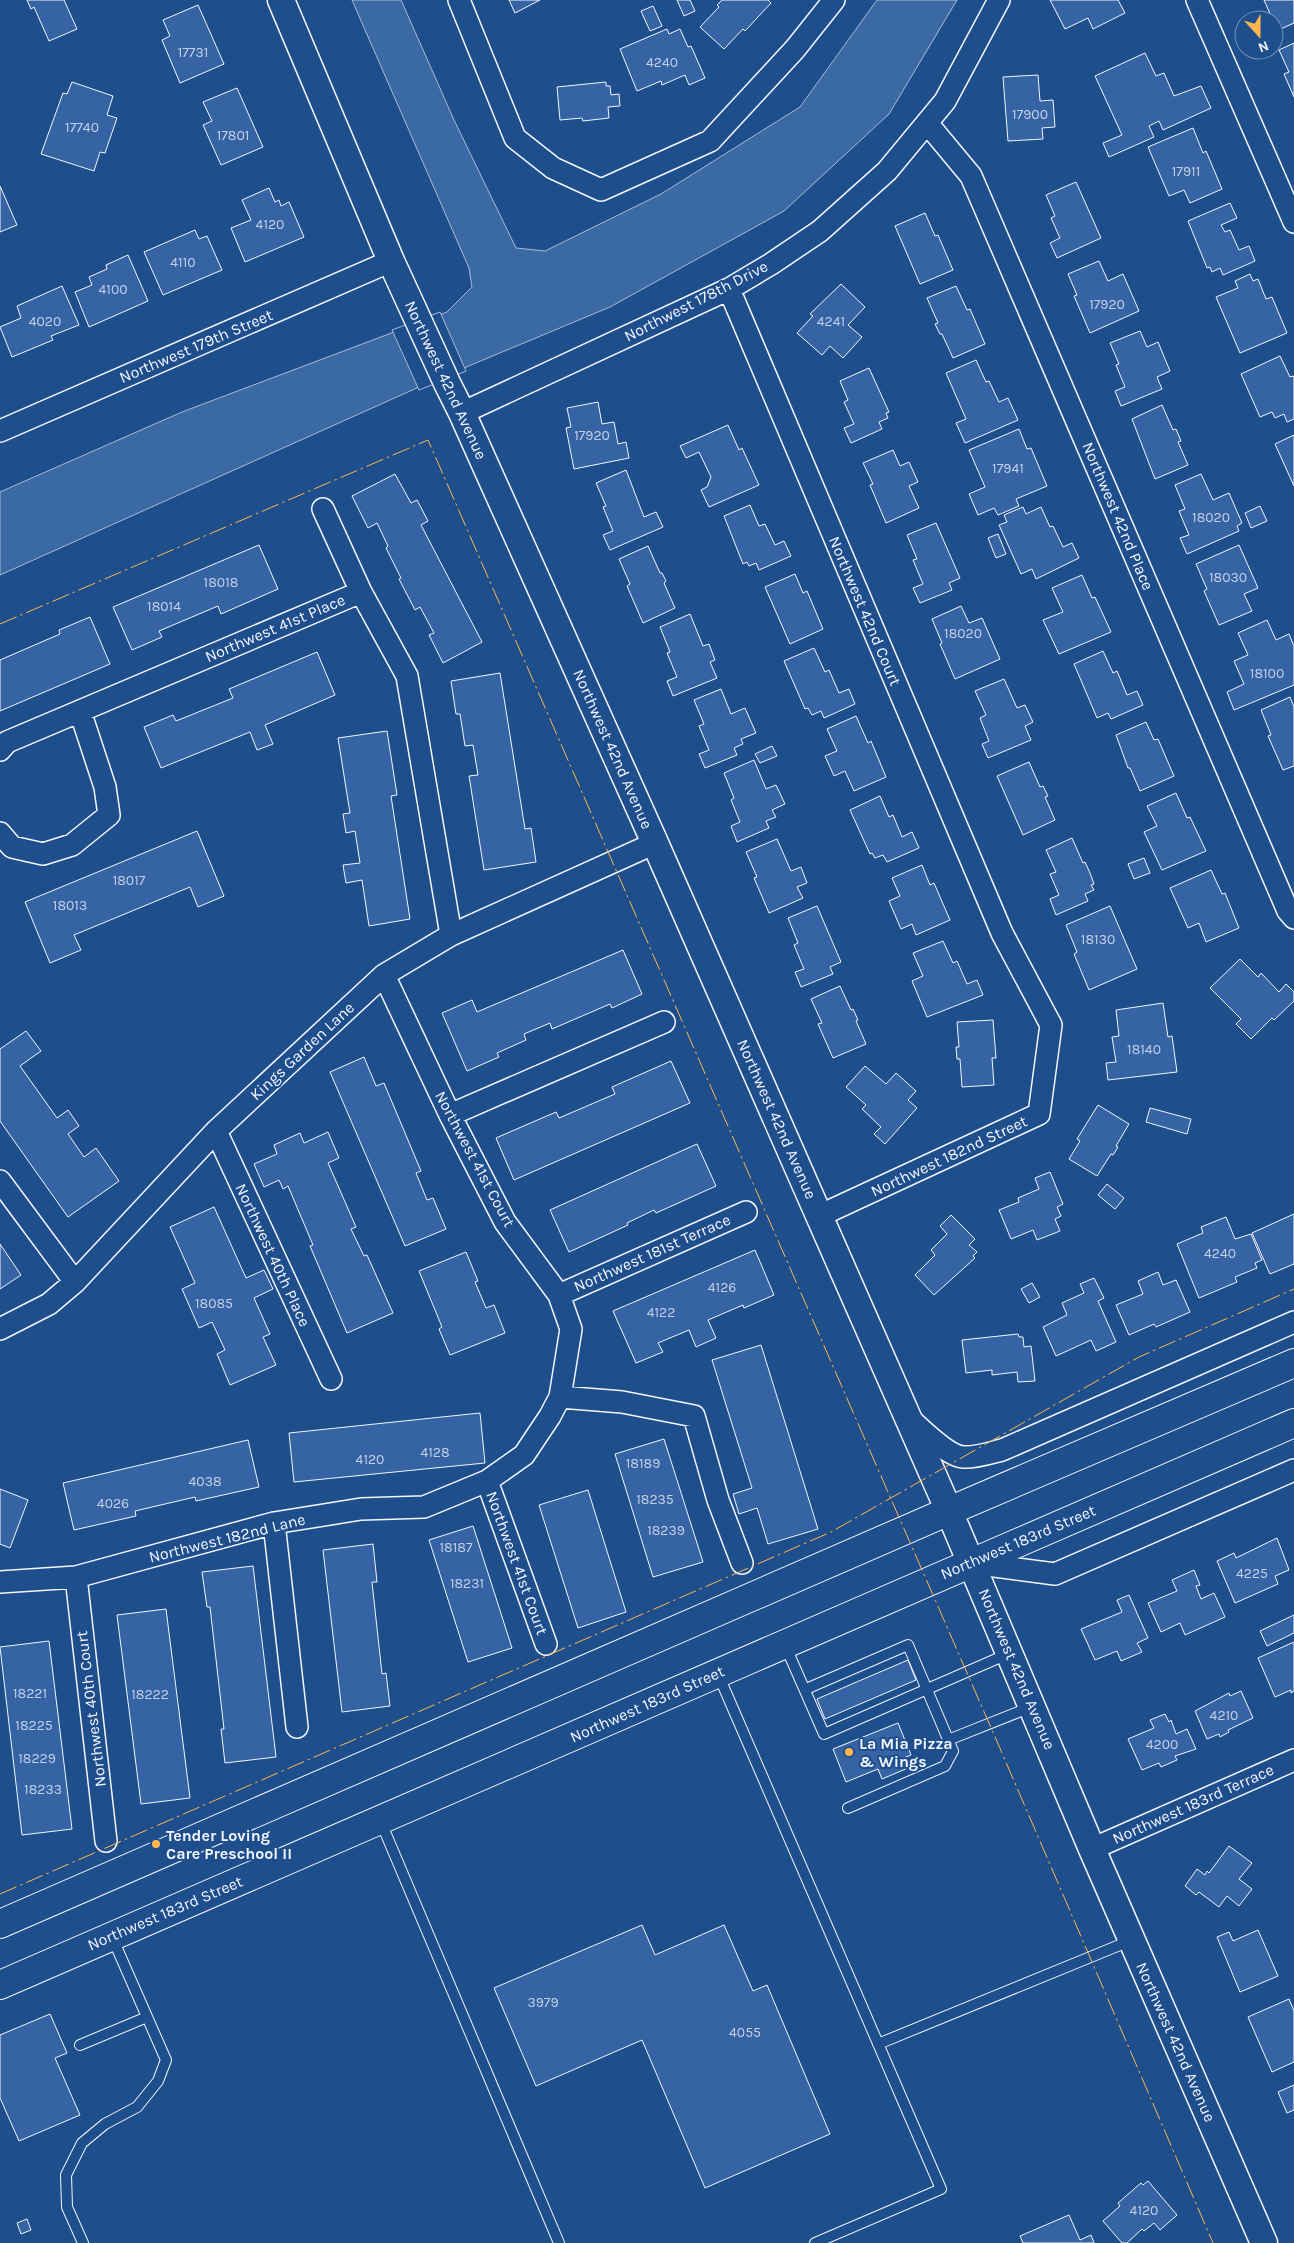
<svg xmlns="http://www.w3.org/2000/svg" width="1294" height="2243" font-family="Karla,sans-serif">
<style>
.water{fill:#3b69a3;stroke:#a8bbd7}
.pier{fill:#1f4e8c;stroke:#a8bbd7}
.building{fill:#3563a3;stroke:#f2f6ff}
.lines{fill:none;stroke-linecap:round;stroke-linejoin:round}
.service-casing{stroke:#f2f6ff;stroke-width:12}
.minor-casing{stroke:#f2f6ff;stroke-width:24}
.tertiary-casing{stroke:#f2f6ff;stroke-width:29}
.primary-casing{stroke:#f2f6ff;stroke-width:30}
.service{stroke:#1f4e8c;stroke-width:10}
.minor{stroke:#1f4e8c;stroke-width:21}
.tertiary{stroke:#1f4e8c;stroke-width:26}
.primary{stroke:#1f4e8c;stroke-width:28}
.power{stroke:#ffb74d;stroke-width:1;stroke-dasharray:18 4 2.5 4;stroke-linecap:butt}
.poi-dot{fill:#ffb74d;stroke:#1f4e8c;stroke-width:2}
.labels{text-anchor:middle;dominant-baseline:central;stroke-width:4;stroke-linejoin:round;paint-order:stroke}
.number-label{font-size:14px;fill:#c3d1e8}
.street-label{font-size:16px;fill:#f2f6ff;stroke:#1f4e8c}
.poi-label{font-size:16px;font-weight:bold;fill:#f2f6ff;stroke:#1f4e8c;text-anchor:start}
</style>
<rect width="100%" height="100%" fill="#1f4e8c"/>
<path class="water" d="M352,0h49l53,120 62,128 29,3 116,-57 139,-87 77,-107h80l-68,114 -105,97 -174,96 -182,76 -428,192v-83l182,-80 265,-100 25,-25 -3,-19z"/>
<path class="pier" d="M440,312l26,59 -47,19 -27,-60z"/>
<path class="building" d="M27,0h37l13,29 -28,12 -15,-34 -3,2z
M509,0h31l-25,13z
M677,0h13l5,11 -11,5z
M722,0h46l3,3 -26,28 -2,-2 -19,20 -24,-22 19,-20 -2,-2z
M1050,0h68l7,13 -32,16 -5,-11 -23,11z
M1264,0h30v23l-20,9v-12h-13l10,-4z
M198,5l26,59 -44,19 -18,-43 8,-4 -7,-16z
M653,6l9,20 -12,5 -9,-20z
M667,29l2,5 11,-5 8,18 3,-1 14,32 -16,7 -4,-10 -23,10 -1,-4 -24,10 -17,-42z
M1294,43v54l-10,-23 5,-2 -10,-22z
M1145,53l11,23 8,-3 10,23 27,-10 10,22 -48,22 -4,-9 -10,5 5,11 -45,20 -6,-14 19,-8 -27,-59z
M1038,75l2,26 13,-1 2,27 -13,1 1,11 -35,2 -5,-64z
M72,82l41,14 -6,19 10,3 -12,35 -5,-1 -6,19 -53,-17 22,-61 4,1z
M606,82v4h4l1,9 8,-1 1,12 -12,1 1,11 -26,3 -1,-3 -22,2 -3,-33z
M237,88l26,59 -42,18 -18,-40 9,-4 -9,-19z
M1193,128l10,25 3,-2 16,38 -32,14 -6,-13 -15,6 -21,-49z
M1076,182l25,56 -44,20 -7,-15 10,-5 -9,-20 4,-2 -9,-21z
M0,186l17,39 -17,7z
M269,188l6,14 4,-2 2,6 8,-4 15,35 -59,25 -14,-34 20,-8 -9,-20z
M1230,203l7,15 -16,7 4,7 5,-2 9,20 10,-4 6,15 -32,14 -3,-7 -8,4 -2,-5 -3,1 -19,-47z
M925,213l10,23 3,-1 15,35 -33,14 -25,-58z
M195,230l4,9 8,-3 15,34 -59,25 -19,-43z
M128,255l20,46 -59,26 -14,-35 17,-7 -3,-8 18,-8 -1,-4z
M1099,261l9,20 15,-7 16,37 -49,22 -16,-37 3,-1 -9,-21z
M1250,274l3,7 5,-2 8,20 6,-2 15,36 -47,20 -24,-56 22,-9 -3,-7z
M841,284l24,23 -17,18 14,12 -19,21 -13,-12 -8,9 -25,-22 16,-17 -3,-2z
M62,286l17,39 -28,11 2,4 -41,17 -12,-30 21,-9 -4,-12z
M956,286l11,24 3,-1 15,35 -32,14 -11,-24h-2l-5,-10 3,-1 -11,-25z
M1140,331l7,16 11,-5 12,29 -13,6 5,12 -41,17 -6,-15 10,-4 -9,-22 3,-1 -9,-21z
M1280,356l10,21 3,-1 1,1v42l-7,3 -3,-8 -9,4 -3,-6 -12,5 -19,-43z
M976,360l10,22 3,-1 10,21 9,-4 10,22 -53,23 -9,-20 10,-4 -20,-46z
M869,368l20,44 -3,1 2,5 -9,4 3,7 -31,14 -7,-15 10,-4 -10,-22 4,-2 -8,-19z
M598,402l4,22 12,-2 4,22 8,-2 3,16 -55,11 -8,-41 5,-1 -4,-19z
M1162,405l11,25 3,-1 5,12 -3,1 10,23 -33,14 -23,-60z
M728,425l11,25 3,-2 17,37 -50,22 -8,-17 6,-3 4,-10 -12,-25 -13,6 -6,-12z
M1019,429l8,20 4,-1 16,38 -31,13 3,7 -21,9 -4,-7 -16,7 -9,-21 16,-7 -16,-37z
M1294,435v51l-19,-42z
M893,450l7,16 9,-4 9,20 -9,4 10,22 -33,15 -16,-38 3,-1 -10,-21z
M626,470l18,47 12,-5 7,15 -53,23 -7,-15 10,-4 -10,-24 3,-1 -10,-23z
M395,474l16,29 6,-3 11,21 -7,4 61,117 -39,21 -14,-28 5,-2 -14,-26 -5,3 -16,-31 2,-1 -15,-30 2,-2 -11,-23 -9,5 -16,-32z
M1201,474l12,26 16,-7 13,30 -5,3 2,5 -52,23 -7,-16 9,-3 -10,-24 6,-2 -10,-24z
M750,505l9,21 6,-2 10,21 9,-4 7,15 -32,14 -3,-7 -7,3 -2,-4 -4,2 -19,-48z
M1260,506l7,15 -16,7 -6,-15z
M1023,507l3,7 15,-7 9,20 3,-1 10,21 9,-4 7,15 -43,21 -4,-10 -11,5 -22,-49 8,-3 -3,-7z
M936,523l24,55 -11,5 3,7 -32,13 -7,-15 10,-4 -10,-24 4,-1 -10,-24z
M998,534l8,20 -10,4 -8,-20z
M259,545l19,44 -57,25 -3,-8 -59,25 3,6 -30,13 -19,-43z
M1239,545l19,43 -14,6 8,17 -33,14 -15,-34 3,-2 -11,-25z
M648,546l12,27h2l4,8 -2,2 11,25 -32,15 -16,-37 3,-2 -11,-25z
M795,574l8,19 4,-2 16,38 -33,15 -25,-57z
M1082,575l10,23 3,-1 16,35 -52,22 -16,-34 20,-8 -11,-24z
M961,606l8,17 13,-5 18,41 -45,20 -15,-35 2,-1 -10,-24z
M690,614l13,32 6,-2 6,16 -5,2 7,16 -44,18 -6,-15 10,-4 -10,-24 3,-1 -10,-25z
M90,617l20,47 -110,47v-51l60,-26 -1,-4z
M1267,620l9,20 13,-6 5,12v39l-60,25 -7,-18 17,-8 -10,-23 14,-6 -10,-22z
M814,648l11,24 4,-2 10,23 10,-4 6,15 -31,14 -3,-7 -9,4 -4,-7 -3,1 -21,-48z
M1103,651l10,22 4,-2 10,24 10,-4 6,14 -32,14 -3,-6 -11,5 -23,-54z
M317,652l18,43 -70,30 8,19 -16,6 -7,-18 -89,36 -17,-41 29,-12 3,6 57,-23 -4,-9z
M500,673l25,156 6,-1 5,34 -52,8 -15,-94 9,-1 -5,-30 -8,1 -5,-32h-4l-5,-33z
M1004,679l13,29 8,-3 8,17 -8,4 6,14 -43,18 -6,-14 7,-3 -9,-23 6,-3 -11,-24z
M721,689l10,25 14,-6 11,25 -15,6 2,5 -9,4 3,7 -32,13 -6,-14 10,-4 -10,-24 5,-2 -10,-24z
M1290,697l4,10v59l-11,4 -15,-34 3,-1 -10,-25z
M856,716l12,27 3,-2 15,36 -32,14 -9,-20 -11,5 -9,-20 12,-5 -10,-22z
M1146,722l8,18 4,-1 16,37 -34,15 -10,-23h-2l-12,-33z
M387,731l10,64 -6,1 19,123 -41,7 -7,-46 -16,3 -3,-18 17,-2 -5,-32 -9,2 -3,-19 7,-1 -12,-75z
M772,746l5,10 -17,7 -5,-9z
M754,760l12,29 10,-4 9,19 -13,6 4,7 -10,4 3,7 -32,14 -6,-16 9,-4 -9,-22 3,-2 -10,-25z
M1029,762l11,25 3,-1 5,10 -3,1 10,23 -32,15 -26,-59z
M1176,793l11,25 3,-1 16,34 -44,19 -18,-38 13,-6 -10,-20z
M880,796l9,21 4,-2 9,22 10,-5 7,16 -32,14 -4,-7 -8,3 -3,-5 -2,1 -20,-44z
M197,831l27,65 -26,11 -8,-20 -116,48 7,15 -31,13 -25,-61z
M1072,838l11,25 2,-1 5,11 4,11 -3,1 3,5 -9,4 3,7 -32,14 -6,-16 9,-4 -9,-21 6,-2 -10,-22z
M777,839l14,32 10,-4 6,16 -10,4 6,11 -34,15 -15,-35 3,-1 -11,-25z
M1144,858l6,15 -16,6 -6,-15z
M922,865l8,20 4,-2 16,37 -34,15 -4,-11 -11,5 -12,-28 11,-5 -8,-18z
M1211,870l11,24 3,-1 14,35 -33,14 -7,-19 -11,5 -18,-40z
M817,906l24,56 -11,5 3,7 -32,13 -6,-15 9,-3 -10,-24 4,-2 -10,-25z
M1110,906l27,63 -48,21 -15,-36 3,-2 -11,-27z
M943,941l10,22 4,-2 10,23 10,-4 6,15 -56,22 -15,-36 11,-5 -10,-23z
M623,950l19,44 -30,14 -2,-4 -58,25 -2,-6 -26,11 2,6 -29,13 2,4 -32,14 -25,-58 30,-13 5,12z
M1240,959l18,18 3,-4 18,19 7,-8 8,8v9l-20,19 -2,-2 -21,21 -15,-15 5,-5 -31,-31z
M840,986l11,24 2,-1 5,11 -2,1 10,23 -33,14 -15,-34 4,-1 -11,-24z
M1163,1003l5,34 4,-1 5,36 -69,8 -2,-17 10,-1 -4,-25 7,-1 -3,-26z
M993,1020l3,38h-4l2,27 -32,2 -2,-28h-3l-1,-12h3l-2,-25z
M26,1031l15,20 -21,15 37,52 11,-8 11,16 -11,8 16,23 12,-9 23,33 -51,36 -68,-96v-72z
M364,1057l12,29 8,-3 37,88 -5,2 11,27 6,-2 13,31 -41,17 -75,-174z
M671,1061l19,42 -176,77 -18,-42 60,-26 3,6 56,-24 -3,-7z
M865,1066l21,18 10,-11 20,18 -8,9 9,8 -32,36 -11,-10 7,-7 -19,-18 4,-4 -20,-18z
M1098,1105l31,19 -13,22 2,1 -5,8 -2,-1 -14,22 -28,-17 11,-18 -3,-2z
M1150,1108l41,11 -4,15 -41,-12z
M328,1132l11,26 -11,5 28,64 -5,2 13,27 3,-1 26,58 -46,20 -37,-87 3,-1 -25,-59 -5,3 -4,-9 -15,7 -10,-23 23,-10 -3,-9 26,-12 4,10z
M697,1144l19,42 -60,27 -2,-3 -27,13 1,2 -59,27 -19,-42z
M1050,1172l13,32 -6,3 4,9 -6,3 5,12 -23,9 -4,-10 -22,9 -12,-29 20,-8 -1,-4 21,-9 -4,-11z
M1107,1184l17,14 -9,11 -17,-14z
M214,1207l32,71 18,-8 9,19 -19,9 16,36 -7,3 13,28 -46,20 -13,-31 8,-4 -13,-28 -13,6 -17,-39 13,-6 -25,-56z
M1294,1214v50l-24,10 -18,-41z
M951,1215l24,24 -6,6 8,7 -4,4 2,2 -41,37 -19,-20 20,-20 -4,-5 16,-16 -7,-8z
M1226,1217l9,22 16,-5 11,26 -7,3 2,5 -22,9 2,5 -38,16 -22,-54 26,-11 -2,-6z
M0,1244l21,31 -21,14z
M755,1250l19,45 -30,13 -1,-3 -35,15 8,18 -20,9 -7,-17 -31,13 5,9 -27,11 -23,-52z
M466,1252l12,29 -3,1 11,26 8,-3 11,28 -55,22 -11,-26 3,-2 -23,-56z
M1158,1272l5,13 13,-5 14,32 -34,15 -2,-3 -25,11 -13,-30 27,-11 -5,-13z
M1094,1278l10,20 -6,3 18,41 -20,9 -5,-11 -35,16 -13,-29 24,-12 -5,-12 22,-10 -4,-9z
M1032,1283l8,14 -11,6 -8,-14z
M1018,1334l1,3h4l1,10 7,-1 4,35 -17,1 -1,-10 -25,3v-5l-26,3 -4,-33z
M761,1345l57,184 -50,15 -11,-36 -18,6 -6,-20 19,-6 -40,-128z
M480,1413l5,50 -191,19 -5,-49z
M664,1439l39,123 -50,15 -38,-123z
M248,1440l11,47 -63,14 -1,-4 -60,14 1,5 -62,14 -11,-47z
M0,1489l28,11 -18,48 -10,-4z
M588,1490l38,122 -48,16 -39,-123z
M473,1526l39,122 -44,14 -39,-122z
M1277,1538l12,32 -14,6 3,8 -43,19 -18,-42 17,-8 2,5z
M373,1544l4,38h-5l10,92 4,-1 4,33 -48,6 -19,-162z
M253,1566l23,191 -51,6 -4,-34h3l-14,-122h-3l-5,-35z
M1194,1570l6,15 -4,1 5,13 13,-6 11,24 -40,18 -5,-12 -19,9 -13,-29 29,-12 -5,-11z
M1129,1595l19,43 -11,5 5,9 -21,9 -4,-10 -22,9 -14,-31 41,-17 -5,-12z
M166,1609l24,189 -49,6 -24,-189z
M1294,1615v18l-27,13 -7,-15z
M49,1641l23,188 -50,6 -22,-188z
M1294,1642v49l-3,2v-3l-16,7 -17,-39z
M908,1660l8,20 -91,39 -8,-20z
M1241,1691l12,27 -25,12 1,2 -9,5 -1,-3 -12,5 -12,-28 34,-18 1,3z
M1165,1714l4,8 2,-2 5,14 11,-5 9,20 -21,7 2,4 -16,7 -2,-4 -17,7 -14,-31 26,-11 -4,-8z
M898,1723l13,32 -7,3 4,10 -26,11 -4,-10 -32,13 -13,-33z
M1229,1846l23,17 -13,16 13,10 -13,17 -12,-10 -8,11 -20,-15 -3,3 -11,-9 12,-17 8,6 2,-4 2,2z
M642,1925l13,30 69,-30 29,66 14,-6 63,149 -125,54 -63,-148 -106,46 -42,-98z
M1258,1930l20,46 -38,16 -23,-55 12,-5 4,9z
M1289,1999l5,12v51l-22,10 -24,-55z
M50,2014l17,39 -12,5 25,57 -61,26 -19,-43v-63z
M1294,2085v25l-7,3 -9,-21z
M1148,2181l29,34 -17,15 -6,-7 -10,8 -2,-2 -15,14h-5l-19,-22 17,-15 -2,-3 23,-20 2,2z
M1069,2215l11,25 11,-5 3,8h-71l-3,-7z
M27,2219l4,11 -10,4 -4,-11z"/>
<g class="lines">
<defs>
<path id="service" d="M785,1645l39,89 186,-81
M718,1674l223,515 -126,54
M806,1689l102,-44 45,106 -8,15 -97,42
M948,1740l83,-33
M380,1820l179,423
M878,2044l254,-104
M80,2045l67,-28
M83,2243l-16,-36 -1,-32 16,-32 23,-19 32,-17 21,-26 8,-21 -54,-123"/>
<path id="minor" d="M459,0l56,138 38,30 48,22 109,-49 85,-92 39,-49
M1197,0l97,222
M927,123l44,53 317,735 6,7
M729,289l273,644 49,92 -12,89 -220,102
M462,413l267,-124 42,-25 49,-33 67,-60 58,-70 54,-101
M0,431l391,-170
M323,509l38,83
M0,750l7,-8 354,-150 46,84 44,259
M0,833l12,14 31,7 29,-9 37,-30 -4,-28 -25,-76
M450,1115l214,-93
M216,1131l115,248
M0,1181l75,101
M559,1295l187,-83
M0,1329l49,-25 26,-22 141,-151 168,-156 67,-40 204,-92
M560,1397l62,5 72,14 24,84 24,63
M910,1419c12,11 38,37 53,38 13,1 27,-4 39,-7l292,-128
M487,1481l59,163
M274,1523l23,204
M972,1563l83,11 239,-104
M76,1577l30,264
M0,1582l76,-5 198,-54 87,-14 63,-2 63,-26 37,-26 26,-39 10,-19 11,-68 -12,-34 -54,-73 -55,-107 -66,-140
M1092,1849l202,-89"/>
<path id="tertiary" d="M281,0l110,261 56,122 15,30 193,430 294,668 143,338 172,394"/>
<path id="primary" d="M0,1924l949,-413 345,-148
M0,1985l1294,-562"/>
</defs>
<use href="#service" class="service-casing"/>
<use href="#minor" class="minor-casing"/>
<use href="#tertiary" class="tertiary-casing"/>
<use href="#primary" class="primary-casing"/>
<use href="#service" class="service"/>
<use href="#minor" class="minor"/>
<use href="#tertiary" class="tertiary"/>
<use href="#primary" class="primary"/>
<path class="power" d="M0,624l428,-184 571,1306 214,497
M0,1894l831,-362 308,-175 155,-68"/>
</g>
<g class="poi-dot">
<circle cx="849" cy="1752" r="5"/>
<circle cx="156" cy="1844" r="5"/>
</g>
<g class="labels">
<g class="number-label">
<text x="193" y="52">17731</text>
<text x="662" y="62">4240</text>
<text x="1030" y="114">17900</text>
<text x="82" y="127">17740</text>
<text x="233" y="135">17801</text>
<text x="1186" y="171">17911</text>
<text x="270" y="224">4120</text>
<text x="183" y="262">4110</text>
<text x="113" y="289">4100</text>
<text x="1107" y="304">17920</text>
<text x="45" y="321">4020</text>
<text x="831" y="321">4241</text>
<text x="592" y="435">17920</text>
<text x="1008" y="468">17941</text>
<text x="1211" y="517">18020</text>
<text x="1228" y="577">18030</text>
<text x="221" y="582">18018</text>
<text x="164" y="606">18014</text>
<text x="963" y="633">18020</text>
<text x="1267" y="673">18100</text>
<text x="129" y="880">18017</text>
<text x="70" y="905">18013</text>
<text x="1098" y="939">18130</text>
<text x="1144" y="1049">18140</text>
<text x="1220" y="1253">4240</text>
<text x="722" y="1287">4126</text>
<text x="214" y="1303">18085</text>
<text x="661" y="1312">4122</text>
<text x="435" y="1452">4128</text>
<text x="370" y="1459">4120</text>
<text x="643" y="1463">18189</text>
<text x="205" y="1481">4038</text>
<text x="655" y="1499">18235</text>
<text x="113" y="1503">4026</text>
<text x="666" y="1530">18239</text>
<text x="456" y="1547">18187</text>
<text x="1252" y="1573">4225</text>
<text x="467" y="1583">18231</text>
<text x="30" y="1693">18221</text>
<text x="150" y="1694">18222</text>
<text x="1224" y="1715">4210</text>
<text x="34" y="1725">18225</text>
<text x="1162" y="1744">4200</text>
<text x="37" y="1758">18229</text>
<text x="43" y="1789">18233</text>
<text x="543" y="2002">3979</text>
<text x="745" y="2032">4055</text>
<text x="1144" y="2210">4120</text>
</g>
<g class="street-label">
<text transform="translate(696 301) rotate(-27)">Northwest 178th Drive</text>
<text transform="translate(196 346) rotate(-23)">Northwest 179th Street</text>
<text transform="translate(446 380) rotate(65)">Northwest 42nd Avenue</text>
<text transform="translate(1118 516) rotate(67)">Northwest 42nd Place</text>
<text transform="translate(865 611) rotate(67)">Northwest 42nd Court</text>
<text transform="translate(275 628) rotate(-23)">Northwest 41st Place</text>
<text transform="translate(613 749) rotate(66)">Northwest 42nd Avenue</text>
<text transform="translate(302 1051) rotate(-43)">Kings Garden Lane</text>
<text transform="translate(777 1119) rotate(66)">Northwest 42nd Avenue</text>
<text transform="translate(949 1156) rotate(-25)">Northwest 182nd Street</text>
<text transform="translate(475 1159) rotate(62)">Northwest 41st Court</text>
<text transform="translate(652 1253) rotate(-24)">Northwest 181st Terrace</text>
<text transform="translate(273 1255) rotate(65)">Northwest 40th Place</text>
<text transform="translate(227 1538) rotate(-14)">Northwest 182nd Lane</text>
<text transform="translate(1018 1542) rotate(-23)">Northwest 183rd Street</text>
<text transform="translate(517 1563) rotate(70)">Northwest 41st Court</text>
<text transform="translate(1017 1669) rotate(67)">Northwest 42nd Avenue</text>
<text transform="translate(647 1704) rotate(-24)">Northwest 183rd Street</text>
<text transform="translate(91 1709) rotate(-97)">Northwest 40th Court</text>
<text transform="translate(1193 1804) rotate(-24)">Northwest 183rd Terrace</text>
<text transform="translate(165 1913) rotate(-23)">Northwest 183rd Street</text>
<text transform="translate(1176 2042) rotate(66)">Northwest 42nd Avenue</text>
</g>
<g class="poi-label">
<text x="859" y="1743">La Mia Pizza<tspan x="859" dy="18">&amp; Wings</tspan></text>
<text x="166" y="1835">Tender Loving<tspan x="166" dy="18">Care Preschool II</tspan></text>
</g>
</g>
<g transform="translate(1259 35) rotate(159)"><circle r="24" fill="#1f4e8c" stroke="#7391ba"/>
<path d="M0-4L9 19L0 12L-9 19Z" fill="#ffb74d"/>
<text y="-8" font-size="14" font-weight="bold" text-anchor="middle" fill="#f2f6ff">N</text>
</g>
</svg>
